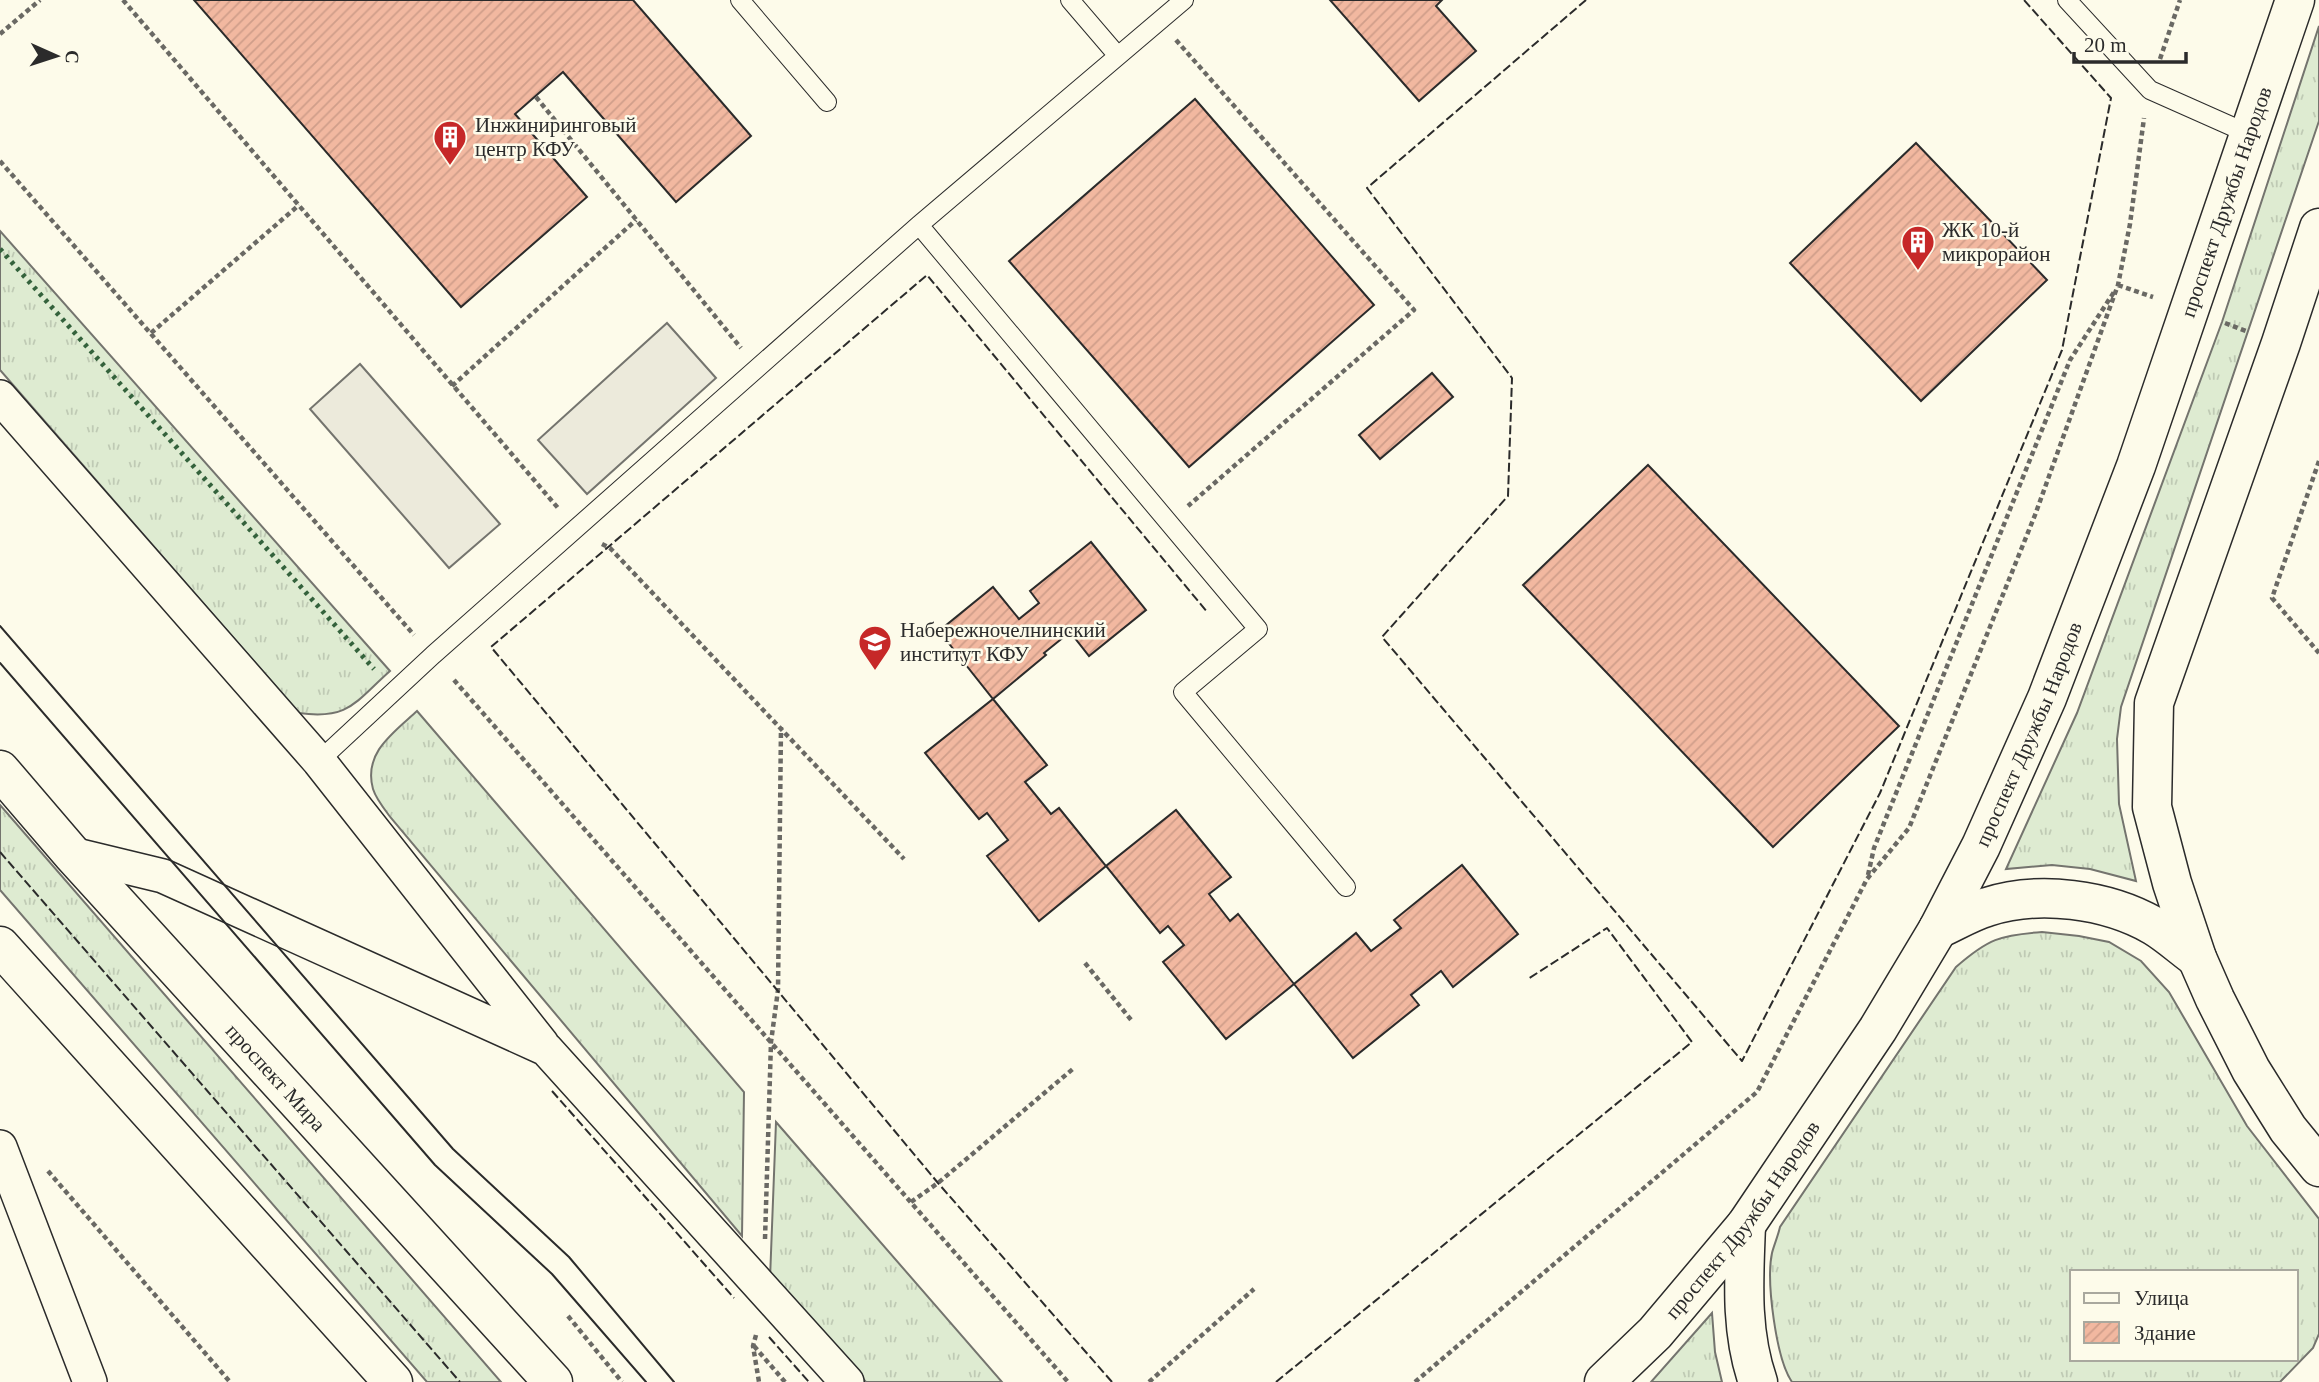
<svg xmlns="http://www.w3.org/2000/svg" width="2319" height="1382" font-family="Georgia,serif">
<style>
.grass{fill:url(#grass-tufts);stroke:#74746e;stroke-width:2;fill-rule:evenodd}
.parking{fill:#eceadb;stroke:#74746e;stroke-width:2}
.building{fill:url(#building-hatch);stroke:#2b2b2b;stroke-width:2}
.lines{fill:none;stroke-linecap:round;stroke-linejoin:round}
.service-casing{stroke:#2b2b2b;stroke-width:20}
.minor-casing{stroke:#2b2b2b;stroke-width:36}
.secondary-casing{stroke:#2b2b2b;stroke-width:41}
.primary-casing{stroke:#2b2b2b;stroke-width:41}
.path{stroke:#6a6964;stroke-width:4.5;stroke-dasharray:5 3.5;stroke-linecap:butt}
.service{stroke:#fdfbea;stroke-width:18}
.minor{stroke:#fdfbea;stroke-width:33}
.secondary{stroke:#fdfbea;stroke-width:38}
.primary{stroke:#fdfbea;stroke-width:38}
.tram{stroke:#2b2b2b;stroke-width:2}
.hedge{stroke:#34623c;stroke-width:5;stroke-dasharray:3.5 5;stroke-linecap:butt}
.fence{stroke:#2b2b2b;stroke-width:2;stroke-dasharray:9 3.5;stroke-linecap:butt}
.labels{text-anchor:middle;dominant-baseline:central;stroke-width:5;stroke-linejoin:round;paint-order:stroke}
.poi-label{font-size:21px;fill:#2b2b2b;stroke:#fdfbea;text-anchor:start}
.street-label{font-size:21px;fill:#2b2b2b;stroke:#fdfbea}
</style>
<defs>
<pattern id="grass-tufts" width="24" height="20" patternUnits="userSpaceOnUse" patternTransform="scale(1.75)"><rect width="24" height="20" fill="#deebd1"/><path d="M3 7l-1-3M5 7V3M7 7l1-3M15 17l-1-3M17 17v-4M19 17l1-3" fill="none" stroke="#bfcab4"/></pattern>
<pattern id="building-hatch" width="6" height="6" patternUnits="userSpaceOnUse" patternTransform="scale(1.75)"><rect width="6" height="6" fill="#f2b8a0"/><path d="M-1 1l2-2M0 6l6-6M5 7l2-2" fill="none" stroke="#d09e8a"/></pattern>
</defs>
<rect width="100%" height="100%" fill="#fdfbea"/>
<path class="grass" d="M2319,26v95l-198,586 -4,32 2,65 17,77 -46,-12 -38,-4 -46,4 71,-156 145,-391z
M0,231l390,440c-35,31 -41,49 -91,42l-299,-343z
M417,711l327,381 -2,144 -351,-418c-6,-8 -15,-19 -18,-29 -10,-36 20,-56 44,-78z
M0,805l501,577h-74l-427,-492z
M2042,932l37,4 30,6 32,19 28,31 78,134 72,93v115l-6,14 -33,34h-488c-16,-23 -26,-101 -20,-129 2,-8 6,-17 8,-26l176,-260c32,-28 44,-32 86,-35zM2072,1272h224v87h-224z
M776,1122l226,260h-136l-96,-103z
M1712,1313l3,39 7,30h-71z"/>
<path class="parking" d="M667,323l49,55 -129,116 -49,-54z
M360,364l140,160 -51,44 -139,-159z"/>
<path class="building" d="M194,0h439l118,136 -75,66 -113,-130 -48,42 72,83 -126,110z
M1330,0h112l-6,6 40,45 -57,50z
M1195,99l179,206 -185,162 -180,-206z
M1916,143l131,137 -126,121 -131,-138z
M1432,373l21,24 -73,62 -21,-24z
M1648,465l251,261 -126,121 -250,-262z
M1091,542l55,68 -57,46 -19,-24 -26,21 2,2 -53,44 -54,-68 54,-44 26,32 20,-16 -9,-12z
M993,699l54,66 -22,17 26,32 8,-6 47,58 -67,55 -52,-65 21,-16 -21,-27 -8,6 -54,-66z
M1176,810l55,67 -22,17 21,27 8,-7 56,70 -68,55 -63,-77 21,-17 -16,-19 -8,7 -54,-67z
M1462,865l56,69 -65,53 -12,-16 -30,24 8,10 -66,53 -59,-74 62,-51 15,18 30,-23 -7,-8z"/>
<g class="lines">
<defs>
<path id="service" d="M740,0l87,102
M1070,0l48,56
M2067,0l83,90 99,44
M919,225l339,404 -75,63 163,195
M319,761l114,-106 486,-430 265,-225"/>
<path id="minor" d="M0,397l319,364 223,283
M72,854l91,22 383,173 301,333
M0,1147l90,235"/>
<g id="secondary">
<path d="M2319,228l-38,115 -127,360 -2,104 20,76 25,75 18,41 36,71 37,59 31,38"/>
<path d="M1938,929c16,-7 32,-17 49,-22 52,-17 120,-8 167,19 15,9 29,22 43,32"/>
<path d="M1746,1225c-2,53 -6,106 12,157"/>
<path id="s1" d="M1604,1382l51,-49 91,-108 132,-196 60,-100 43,-83 66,-148 89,-232 159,-466"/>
</g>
<g id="primary">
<path id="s2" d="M0,770l72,84 481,528"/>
<path d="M0,946l393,436"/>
</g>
</defs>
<use href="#service" class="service-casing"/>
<use href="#minor" class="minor-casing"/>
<use href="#secondary" class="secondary-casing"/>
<use href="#primary" class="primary-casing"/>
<path class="path" d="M123,0l435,508
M0,34l40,-34
M1176,40l238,270 -226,196
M2160,59l20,-59
M536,97l205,251
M0,161l414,474
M2118,285l35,12
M2225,323l21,8
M151,333l148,-128
M452,386l184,-166
M2319,461l-47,137 47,55
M602,544l8,4 294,311
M454,680l614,702
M1868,875l6,-27 196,-488 44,-68
M1085,963l47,58
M48,1171l182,211
M911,1202l27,-19 136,-115
M765,1239l6,-197 7,-52 3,-263
M568,1316l54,66
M756,1335l-3,11 6,36
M754,1346l31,36
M1149,1382l105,-93
M1415,1382l342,-290 110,-213 42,-51 126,-313 83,-230 12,-61 14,-106"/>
<use href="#service" class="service"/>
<use href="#minor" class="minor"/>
<use href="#secondary" class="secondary"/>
<use href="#primary" class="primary"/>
<path class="tram" d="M0,626l453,523 116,108 105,125
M0,663l435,502 117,109 94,108"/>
<path class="hedge" d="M0,249l374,420"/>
<path class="fence" d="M1586,0l-219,188 145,190 -4,118 -126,141 360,424 138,-268 182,-443 49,-252 -87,-98
M0,852l460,530
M552,1091l182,207
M769,1337l40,45
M1112,1382l-174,-199 -447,-536 436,-372 281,338
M1276,1382l416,-340 -85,-114 -79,51"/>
</g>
<defs>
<symbol id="building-pin" viewBox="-11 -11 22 30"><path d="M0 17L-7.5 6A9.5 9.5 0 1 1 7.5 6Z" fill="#c62828" stroke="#fdfbea"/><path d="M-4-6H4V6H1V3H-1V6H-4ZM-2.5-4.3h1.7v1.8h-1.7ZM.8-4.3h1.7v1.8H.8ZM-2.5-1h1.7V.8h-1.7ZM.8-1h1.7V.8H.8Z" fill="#fff"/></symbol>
<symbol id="university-pin" viewBox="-11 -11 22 30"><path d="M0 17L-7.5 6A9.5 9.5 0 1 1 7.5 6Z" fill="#c62828" stroke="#fdfbea"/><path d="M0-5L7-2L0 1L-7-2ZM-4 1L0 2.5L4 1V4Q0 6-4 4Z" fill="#fff"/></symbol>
</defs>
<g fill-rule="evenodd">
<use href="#building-pin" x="431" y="118" width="38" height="52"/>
<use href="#building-pin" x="1899" y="223" width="38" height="52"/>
<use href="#university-pin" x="856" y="623" width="38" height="52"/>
</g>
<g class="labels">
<g class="poi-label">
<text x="475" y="125">Инжиниринговый<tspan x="475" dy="24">центр КФУ</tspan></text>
<text x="1942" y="230">ЖК 10-й<tspan x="1942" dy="24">микрорайон</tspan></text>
<text x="900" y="630">Набережночелнинский<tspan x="900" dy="24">институт КФУ</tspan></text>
</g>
<g class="street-label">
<text stroke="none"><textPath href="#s1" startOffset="1348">проспект Дружбы Народов</textPath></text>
<text stroke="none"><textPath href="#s1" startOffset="780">проспект Дружбы Народов</textPath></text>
<text stroke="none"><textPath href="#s2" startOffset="413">проспект Мира</textPath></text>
<text stroke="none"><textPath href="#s1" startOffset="214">проспект Дружбы Народов</textPath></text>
</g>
</g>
<rect x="2070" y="1270" width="228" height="91" fill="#fdfbea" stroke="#a9a89e" stroke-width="2"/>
<rect x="2084" y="1293" width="35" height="10" fill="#fdfbea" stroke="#a9a89e" stroke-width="2"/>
<text x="2134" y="1305" font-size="21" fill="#2b2b2b">Улица</text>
<rect x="2084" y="1322" width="35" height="21" fill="url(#building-hatch)" stroke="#a9a89e" stroke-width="2"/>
<text x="2134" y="1340" font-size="21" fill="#2b2b2b">Здание</text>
<g transform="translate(56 56) rotate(93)" stroke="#fdfbea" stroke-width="5" paint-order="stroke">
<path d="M0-5L12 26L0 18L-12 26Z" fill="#2b2b2b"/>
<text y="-10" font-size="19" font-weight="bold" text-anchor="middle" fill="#2b2b2b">С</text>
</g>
<path d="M2074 52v10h112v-10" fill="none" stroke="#2b2b2b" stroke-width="3.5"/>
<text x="2084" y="52" font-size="21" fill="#2b2b2b" stroke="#fdfbea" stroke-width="5" paint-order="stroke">20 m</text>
</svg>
